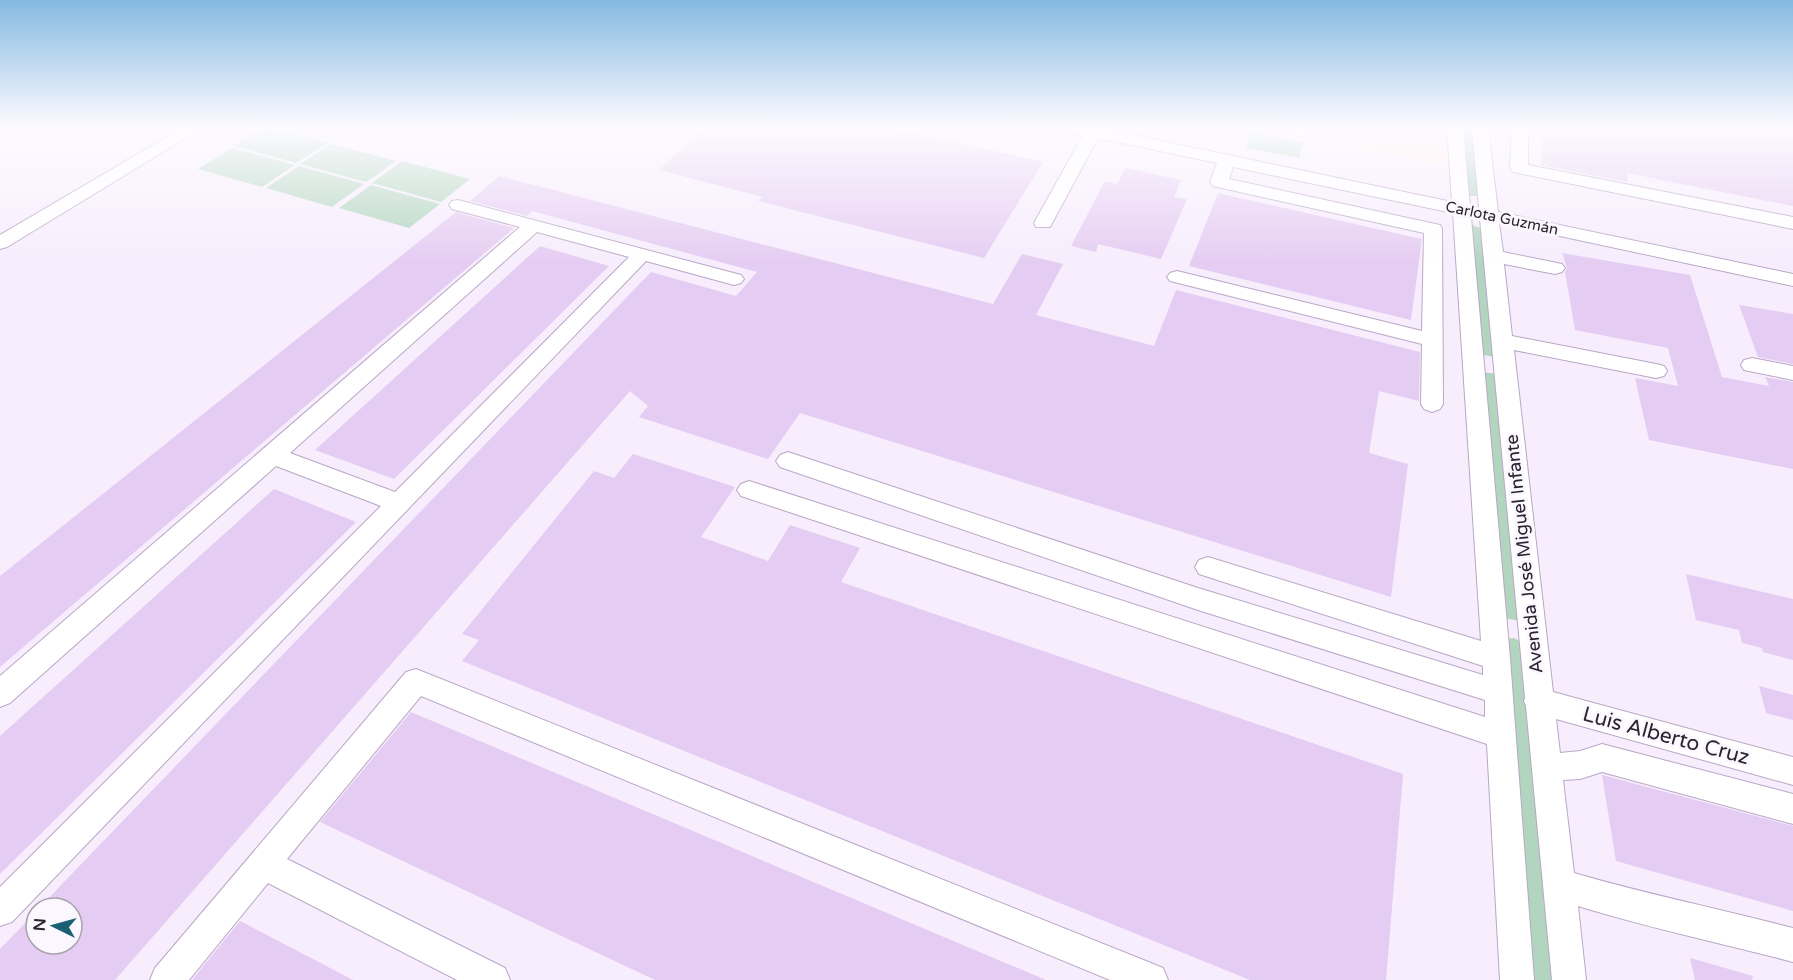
<svg xmlns="http://www.w3.org/2000/svg" width="1793" height="980" font-family="'Varela Round',sans-serif">
<style>
.built{fill:#f7edfd;fill-rule:evenodd}
.education{fill:#ffeae4}
.green{fill:#b2d5bf}
.building{fill:#e5ccf2}
.lines{fill:none;stroke-linecap:round;stroke-linejoin:round}
.minor-casing{stroke:#b9a7c5;stroke-width:2}
.minor{fill:#fff;fill-rule:evenodd}
.labels{text-anchor:middle;dominant-baseline:central;stroke-width:6;stroke-linejoin:round;paint-order:stroke}
.far-street-label{font-size:15px;fill:#2b232f;stroke:#fbf7fe}
.street-label{font-size:18px;fill:#2b232f;stroke:#fbf7fe}
.near-street-label{font-size:21px;fill:#2b232f;stroke:#fbf7fe}
</style>
<rect width="100%" height="100%" fill="#fbf7fe"/>
<path class="built" d="M0,127h1251l205,42 -3,-42h340v853h-1793zM36,908h36v36h-36z"/>
<path class="education" d="M1308,127h144l4,40 -151,-29z"/>
<path class="green" d="M264,127h6l58,16 -32,20 -62,-17z
M1461,127h13l6,69h-12z
M1251,133l52,10 -4,15 -53,-10z
M331,144l65,17 -30,21 -66,-18z
M232,148l63,17 -33,22 -64,-18z
M402,161l68,18 -29,23 -69,-19z
M299,166l65,18 -32,23 -66,-19z
M371,185l69,19 -31,24 -70,-20z
M1472,225l11,4 12,128 -17,-3 -10,-127z
M1482,372l15,2 24,247 -19,-3z
M1514,638l6,3 38,339h-28l-24,-341z"/>
<path class="building" d="M705,127h183l155,35 -59,96 -226,-57 5,-4 -104,-27z
M1543,127h250v79l-166,-33 1,9 -87,-17z
M1125,168l56,12 -7,17 13,2 -26,60 -63,-15 -2,8 -25,-6 34,-65 12,3z
M499,176l494,128 29,-50 41,10 -27,51 118,31 22,-56 244,62 -1,49 -40,-10 -10,62 39,11 -17,133 -591,-184 -32,46 -129,-42 9,-11 -18,-15 -515,589h-115v-31l36,-37v32h36v-36h-33l612,-636 85,24 21,-24 -225,-61 -5,5 -57,-15z
M1218,193l204,46 -11,81 -222,-54z
M456,212l58,16 -514,439v-91z
M540,246l69,20 -215,213 -79,-29z
M1562,253l128,22 32,102 47,9 -4,-9 28,5v87l-144,-29 -14,-62 43,8 -10,-38 -93,-18 -10,-58 2,-4z
M1739,305l54,9v50l-35,-7z
M633,454l102,33 -34,50 67,24 22,-36 70,23 -19,34 562,192 -17,206h-136l-788,-319 17,-21 -17,-6 132,-163 20,7z
M274,489l82,33 -356,352v-138z
M1686,574l107,25v61l-30,-8 -1,-4 -20,-5 -3,-13 -43,-10z
M1759,686l34,9v25l-27,-7z
M411,712l635,268h-391l-335,-158z
M1602,775l191,51v85l-177,-50z
M240,921l113,59h-161z
M1690,958l63,18 -1,4h-57z"/>
<g class="lines">
<defs>
<path id="minor" d="M184,127h20l-197,120 -7,2v-14z
M1062,127h33l357,75 -5,-75h16l7,79 9,2 -7,-81h16l10,85 295,62v12l-294,-63 4,29 59,12 3,4 -3,4 -7,2 -51,-10 8,72 144,28 8,2 3,5 -3,5 -8,2 -142,-28 39,342 240,65v28l-237,-66 4,34 20,-2 22,-7 191,50v30l-191,-52 -22,7 -17,1 11,93c72,21 146,36 219,55v34c-72,-19 -144,-34 -215,-56l8,74h-34l-26,-274 -2,-5 1,-3 -45,-479 -9,-2 39,441 24,322h-34l-13,-236 -746,-248 -4,-6 4,-6 8,-3 736,236v-17l-287,-90 -418,-143 -4,-6 4,-6 8,-3 410,136 285,87v-9l-284,-92 -4,-7 4,-7 9,-3 273,84 -28,-428 -220,-46 -4,12 211,46 2,4 1,175 -3,5 -8,3 -8,-3 -3,-5 1,-60 -252,-63 -3,-4 3,-4 7,-2 245,60 2,-98 -211,-47 -3,-4 7,-19 -119,-25 -48,89h-14l-2,-4 49,-88 -19,-5z
M1512,127h16v38l265,52v12l-280,-57 -3,-4z
M458,200l283,75 3,4 -3,4 -7,2 -88,-24 -634,661 -12,4v-39l381,-381 -105,-40 -266,237 -10,4v-31l520,-449 -68,-18 -3,-4 3,-4zM537,232l92,25 -234,235 -105,-39z
M1752,358l41,8v14l-49,-10 -3,-5 3,-5z
M416,669l735,294 12,5 5,12h-58l-689,-284 -134,163 218,109 5,12h-53l-189,-97 -79,97h-39l5,-12 251,-296z"/>
</defs>
<use href="#minor" class="minor-casing"/>
<use href="#minor" class="minor"/>
</g>
<linearGradient id="sky" x2="0" y2="1"><stop stop-color="#85b9e0"/><stop offset="0.48" stop-color="#fdfbff"/><stop offset="1" stop-color="#fdfbff" stop-opacity="0"/></linearGradient>
<rect width="1793" height="265" fill="url(#sky)"/>
<g class="labels">
<g class="far-street-label">
<text transform="translate(1502 218) rotate(12)">Carlota Guzmán</text>
</g>
<g class="street-label">
<text transform="translate(1524 554) rotate(-96)">Avenida José Miguel Infante</text>
</g>
<g class="near-street-label">
<text transform="translate(1666 736) rotate(15)">Luis Alberto Cruz</text>
</g>
</g>
<g transform="translate(54 926) rotate(275)"><circle r="28" fill="#fbf7fe" stroke="#a8a2ab" stroke-width="1.5"/>
<path d="M0-4.5L10 22L0 15L-10 22Z" fill="#1b6072"/>
<text y="-9" font-size="16" font-weight="bold" text-anchor="middle" fill="#2b232f">N</text>
</g>
</svg>
